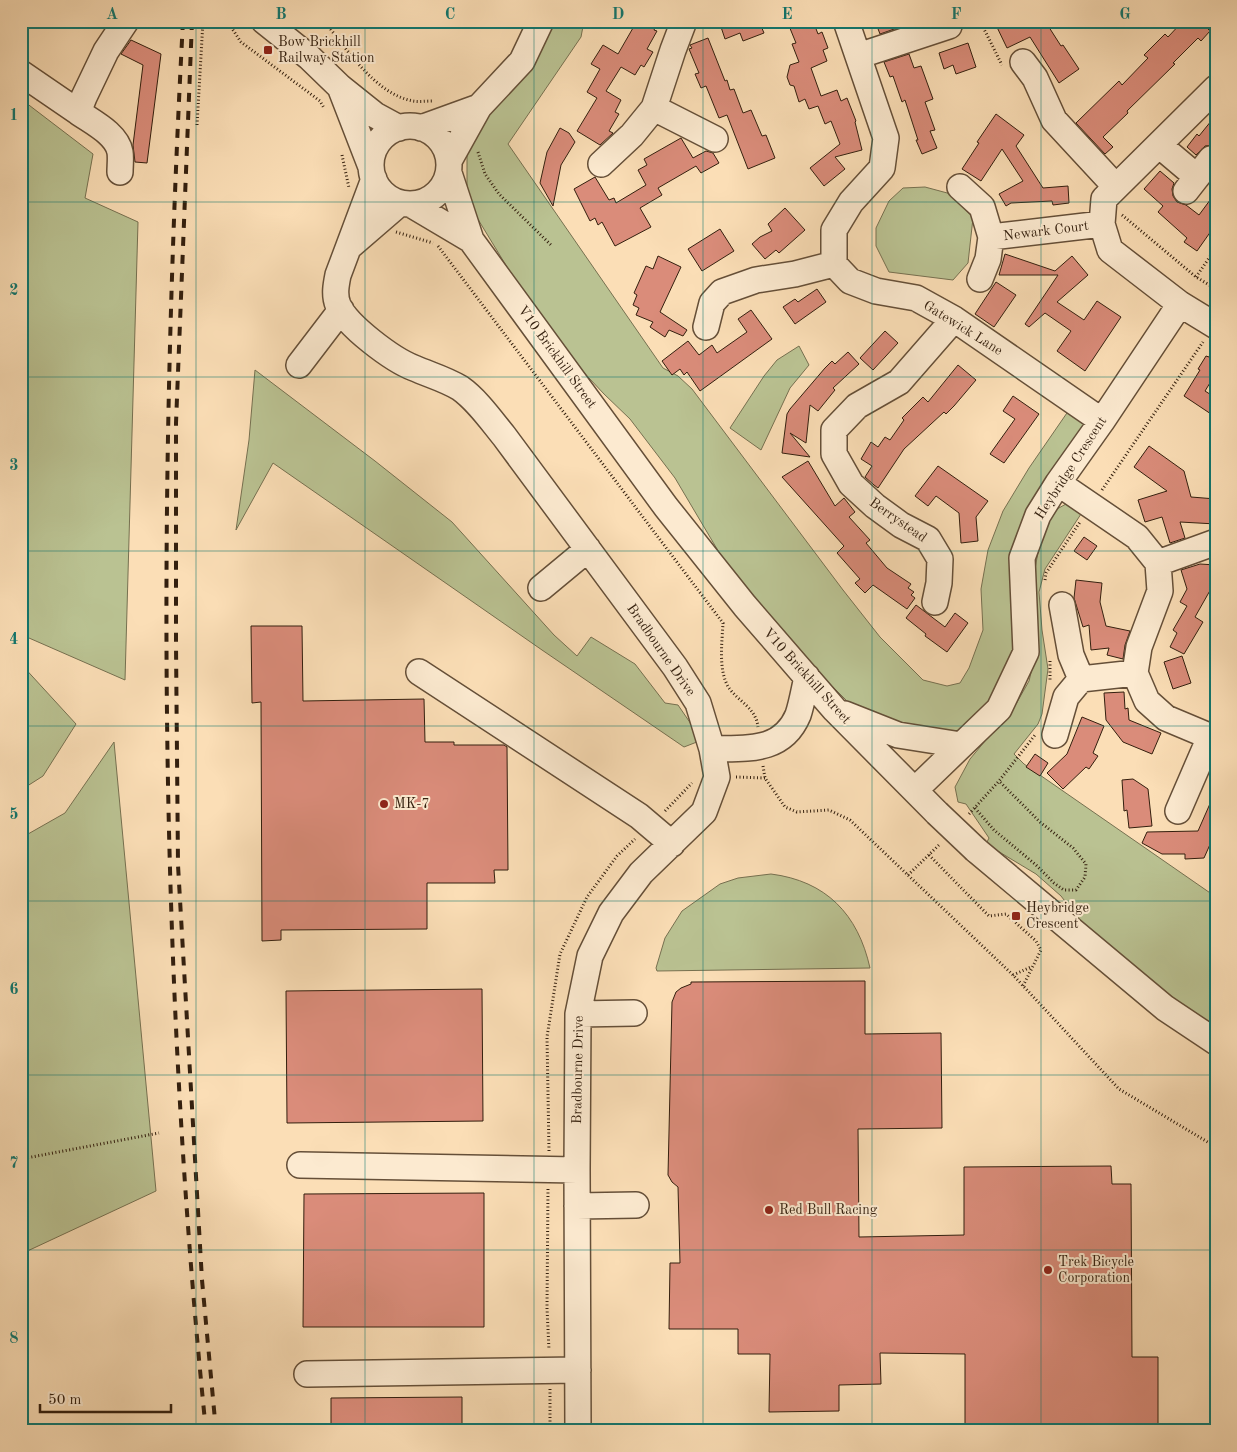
<svg xmlns="http://www.w3.org/2000/svg" width="1237" height="1452" font-family="'Old Standard TT',serif">
<style>
.green{fill:#bac292;stroke:#767050}
.building{fill:#da8c7a;stroke:#331f0e}
.lines{fill:none;stroke-linecap:round;stroke-linejoin:round}
.minor-casing{stroke:#654f38;stroke-width:28}
.path{stroke:#331f0e;stroke-width:3;stroke-dasharray:1 2.5;stroke-linecap:butt}
.minor{stroke:#fcead0;stroke-width:25}
.rail{stroke:#331f0e;stroke-width:4;stroke-dasharray:9 9;stroke-linecap:butt}
.minor-bridge-casing{stroke:#654f38;stroke-width:28;stroke-linecap:butt}
.minor-bridge{stroke:#fcead0;stroke-width:25}
.grid{fill:none;stroke:#0f766e;stroke-width:1;stroke-opacity:0.55}
.poi-dot{fill:#8f2418;stroke:#fcead0;stroke-width:2}
.labels{text-anchor:middle;dominant-baseline:central;stroke-width:4;stroke-linejoin:round;paint-order:stroke}
.poi-label{font-size:14px;fill:#331f0e;stroke:#fcead0;text-anchor:start}
.street-label{font-size:14px;fill:#331f0e;stroke:#fcead0}
.neatline{fill:none;stroke:#0f766e;stroke-width:2}
.grid-label{font-size:16px;text-anchor:middle;font-weight:bold;fill:#0f766e}
</style>
<rect width="100%" height="100%" fill="#fbdeb6"/>
<filter id="stains"><feTurbulence type="fractalNoise" baseFrequency=".004" numOctaves="4"/><feColorMatrix values="0 0 0 0 .2 0 0 0 0 .09 0 0 0 0 .02 0 0 0 .5 -.17"/></filter>
<radialGradient id="worn" r=".72"><stop offset=".6" stop-color="#630" stop-opacity="0"/><stop offset="1" stop-color="#630" stop-opacity=".3"/></radialGradient>
<path class="green" d="M551,21h33l-3,16 -73,107 155,224 15,8 14,13 151,201 37,47 43,43 24,6 13,-3 9,-15 14,-38 -2,-41 7,-39 15,-39 26,-43 40,-58 21,13 -35,52 -40,161 -4,24 -16,40 -29,27 -17,7 -77,-15 -25,-18 -64,-64 -63,-83 -45,-76 -45,-59 -26,-25 -43,-46 -54,-81 -31,-51 -9,-28v-39l13,-23 18,-21z
M21,99l72,55 -8,44 53,24 -13,458 -96,-42 -8,-8z
M925,187l26,7 22,24 -5,45 -15,17 -64,-8 -13,-26v-18l13,-27 14,-13z
M799,346l10,19 -19,23 -29,62 -31,-22 34,-52 13,-16z
M255,370l120,91 77,61 102,113 23,21 14,-19 44,27 30,39 13,2 24,35 -18,7 -142,-97 -269,-187 -37,67 13,-90z
M1066,504l15,10 -36,55 -6,23 3,38 6,39 -6,45 -4,10 -24,30 10,10 192,133v132l-67,-49 -62,-50 -26,-34 -25,-22 -50,-30 3,-6 -23,-34 -8,-2 -3,-15 15,-28 46,-55 13,-23 7,-29 -4,-65 7,-41 9,-24 9,-13z
M21,664l55,60 -33,52 -22,14z
M114,742l42,449 -135,63v-416l44,-25z
M771,874c55,7 87,40 99,94l-213,3 -1,-3 9,-30 17,-27 38,-27 18,-6z"/>
<path class="building" d="M637,21h21l-4,9 3,1 -10,18 6,3 -9,15 -3,-2 -6,10 -14,-8 -15,24 15,9 -6,12 4,2 -10,17 4,2 -13,12 -23,-14 20,-33 -10,-6 13,-23 -9,-5 12,-19 15,9z
M719,21h49v2l-7,3 3,7 -21,8 -3,-8 -15,6z
M787,21h26l5,13 4,-2 6,16 -5,2 4,11 -16,7 10,28 16,-6 4,11 6,-3 9,23 -1,1 7,28 -27,7 10,12 -21,17 -14,-18 30,-24 -9,-23 -6,3 -7,-18 -9,3 -4,-10 -6,3 -5,-16 -4,-1 -3,-8 3,-12 9,-3 -7,-18 4,-1z
M875,21h22l3,6 -20,7z
M994,21h51l16,25 2,-1 16,24 -20,14 -29,-46 -23,11z
M1183,21h17l10,10 -9,10 -3,-3 -25,25 2,1 -48,47 1,2 -25,24 10,10 -8,7 -29,-31 43,-42 3,4 26,-27 -4,-3 21,-21 3,3z
M708,38l17,43 2,-1 3,10 4,-1 9,24 8,-3 11,26 4,-1 9,23 -27,11 -21,-54 -8,3 -13,-32 -5,2 -6,-14 4,-1 -10,-24 3,-1 -2,-3z
M131,40l30,14 -14,109 -12,-1 -2,-17 10,-80 -22,-11z
M968,43l8,24 -20,7 -3,-9 -9,4 -5,-16z
M909,54l5,14 7,-2 12,33 -8,3 10,28 -5,1 7,17 -15,6 -6,-14h2l-13,-40 -3,2 -9,-26 -3,1 -6,-15z
M996,114l28,21 -8,11 27,42 25,-2 1,17 -16,2 -1,-4 -41,2 -5,3 -7,-12 24,-13 -21,-32 -21,32 -19,-12 17,-26 -2,-1z
M1216,115v26l-4,4 -7,1 -9,9 -9,-8 10,-13 2,2z
M560,128l9,5 6,9 -14,23 -8,41 -13,-23 7,-31z
M681,138l12,20 13,-7 7,2 6,10 -18,10 -5,-7 -38,22 4,7 -22,13 11,19 -36,19 -13,-24 -4,3 -3,-7 -5,3 -16,-32 21,-12 14,23 5,-2 2,5 30,-18 -8,-15 9,-5 -3,-6z
M1160,171l14,12 -2,6 1,7 4,6 9,3 13,10 17,-23v32l-19,27 -13,-9 3,-4 -29,-26 5,-6 -19,-17z
M785,208l20,22 -26,23 -3,-3 -11,9 -13,-15 8,-7 12,-6 -4,-7z
M720,229l14,22 -32,20 -14,-22z
M1005,254l50,17 17,-15 16,19 -31,27 27,18 13,-19 24,16 -36,54 -28,-20 14,-20 -26,-18 -16,14 -4,-3 33,-49h-59z
M658,256l23,11 -21,45 27,18 -4,6 -14,-6 -4,7 -15,-10 3,-5 -17,-7 3,-7 -6,-3 4,-10 -3,-2 12,-27 7,3z
M996,282l20,13 -22,32 -19,-13z
M817,289l9,13 -31,22 -12,-17 12,-8 3,3z
M751,310l21,29 -72,52 -13,-19 -3,3 -4,-6 -8,6 -10,-14 26,-20 11,14 13,-10 5,8 30,-21 -9,-13z
M885,331l13,12 -25,27 -13,-12z
M1216,346v34l-3,-2 -8,13 11,7v8l-5,8 -27,-18 16,-26 -2,-1 8,-13 3,1z
M848,352l11,12 -26,24 2,2 -17,21 -8,-6 -4,38 -16,-10 20,24 -28,-4 5,-39 3,-5 35,-41 7,-7 3,3z
M958,365l18,15 -22,26 -8,8 -2,-2 -40,37 -26,39 -4,-3 -9,-8 7,-11 -11,-7 10,-17 7,5 7,-10 5,3 14,-20 -2,-2 21,-21 5,5z
M1013,396l26,18 -35,49 -14,-9 25,-35 -12,-8z
M1149,446l35,25 7,26 25,2v25l-36,-2 5,16 -15,5 -8,-26 -17,5 -7,-22 29,-9 -33,-24z
M808,461l27,45 9,-8 11,14 -6,5 21,23 -4,3 21,25 24,16 -3,4 6,4 -3,3 4,3 -8,11 -34,-24 -8,8 -10,-10 5,-4 -23,-26 7,-7 -62,-69z
M938,466l50,35 -12,16 2,24 -17,2 -2,-30 -23,-17 -8,10 -13,-10z
M1084,537l13,9 -10,14 -13,-9z
M1200,564l16,1v22h-4l-17,30 8,5 -19,32 -14,-7 7,-14 -4,-3 14,-24 -7,-4 7,-13 -6,-19z
M1076,580l26,3 -2,19 6,24 24,5 -5,14 -2,14 -16,-4 2,-7 -18,2 -2,-25 -6,2 -9,-29z
M916,605l29,22 10,-14 13,10 -21,29 -22,-16 1,-2 -20,-16z
M251,626h51l1,75 121,-2 1,43h29v3h50l3,2 1,123h-14l1,13h-68v46l-146,1v10l-19,1 -1,-239 -9,1z
M1182,656l9,27 -18,6 -9,-27z
M1124,692l1,17 3,-1 1,12 32,13 -9,21 -29,-12 -17,-22 -2,-27z
M1082,717l22,9 -11,27 5,3 -9,13 -3,-2 -23,22 -16,-16 20,-19z
M1035,754l13,9 -8,13 -14,-9z
M1133,779l15,10 4,37 -23,2 -2,-18 -3,1 -2,-31z
M1216,790v41l-12,27 -19,1v-5h-23l-20,-11 5,-11 51,-1z
M865,981v53l76,-1 1,95 -84,1 1,108 105,-2v-68l147,-1 1,18h19l1,173h26v74h-193v-77l-85,-1 1,31 -42,1v26l-70,1 1,-58h-32v-25h-69l1,-66h10l-2,-76 -6,-5 -4,-7 4,-173 4,-10 5,-4 10,-4v-2z
M482,989l1,132 -196,2 -1,-132z
M484,1193v134h-181l1,-133z
M462,1397v34h-131v-33z"/>
<g class="lines">
<defs>
<path id="minor" d="M264,21l45,36 31,30 35,28 24,13
M846,21l40,117 -4,30 -31,34 -17,28v34l16,17 26,10 40,7 38,21 148,102
M858,56l91,-30
M1023,62l12,16 19,42 62,67
M21,73l57,39
M340,87l31,80
M1216,88l-112,111 -2,25 8,26 70,54 36,22
M654,108l61,31
M371 165a39 39 0 1 1 78 0a39 39 0 1 1-78 0Z
M421,128l58,-21
M1159,145l38,32
M449,161l30,-54 43,-46 19,-40
M601,164l31,-29 22,-27 19,-58 11,-29
M120,172c0,-6 1,-14 0,-20 -3,-18 -28,-30 -42,-40l6,-15 22,-46 20,-30
M449,173l22,67 195,267 79,99 90,104 102,103
M374,179l-36,96c-2,10 -4,20 0,30 9,21 55,55 76,63 16,7 31,11 46,20 17,12 31,32 44,48l171,231 23,36 14,46 5,28 -13,35 -63,61 -30,40 -21,43 -12,58 -1,156 1,261
M960,187l22,20 9,30 -3,22 -8,20
M1186,191l25,-32
M412,205l59,35
M991,237l111,-13
M349,247l51,-44
M706,327l6,-24 10,-11 34,-12 39,-6 39,-10
M299,365l42,-55
M1058,483l79,54 21,26 2,28 -21,56 -4,26 12,28 19,17 50,21
M1158,563l58,-21
M541,588l47,-39
M935,602l4,-19 1,-24 -12,-20 -27,-14 -26,-19 -24,-22 -17,-30v-24l23,-24 42,-24 55,-63
M419,672l220,144 33,28
M1081,679l54,-6
M845,714l53,21 63,10
M1055,735l11,-38 15,-18 -10,-24 -9,-50
M712,749c34,-1 70,4 86,-34 4,-12 6,-25 9,-38
M915,790l84,-81 27,-57 -4,-94 16,-43 20,-32 44,-62 78,-117
M1178,811l32,-74
M976,850l189,158 51,34
M578,1014l56,-1
M300,1165l277,5
M577,1206l59,-1
M307,1374l271,-4"/>
</defs>
<use href="#minor" class="minor-casing"/>
<path class="path" d="M227,21l14,21 79,59 4,7
M324,21c23,28 51,73 89,80 6,1 13,0 20,0
M980,21l22,44
M197,125l6,-104
M478,152l7,22 14,20 52,51
M342,155l7,33
M1122,215l74,62 20,12
M396,232l37,11
M438,246l285,377c-1,20 -5,48 6,65 10,14 27,20 29,39
M1196,277l20,-29
M1102,490l101,-148
M1045,580l1,-7 34,-51
M1050,661v21
M763,766l2,12 20,29 12,5 32,-2 21,10 163,155 106,114 97,58
M736,777l29,1
M975,808l19,22 42,35 18,18 10,7h12l9,-13 1,-13 -13,-16 -33,-26 -41,-41
M665,811l27,-28
M969,814l30,-33 36,-46
M929,855l60,61 17,-2 30,27 5,9 -18,36
M908,875l32,-31
M1013,975l18,-8
M549,1151l-2,-114 13,-83 27,-57 30,-41 18,-17
M21,1159l138,-26
M548,1189l-1,119 2,42
M550,1389v42"/>
<use href="#minor" class="minor"/>
<path class="rail" d="M183,21c-25,470 -25,942 23,1410
M192,21l-16,402v222l2,220 24,415 14,151"/>
<defs>
<path id="minor-bridge" d="M937,813l39,37"/>
</defs>
<use href="#minor-bridge" class="minor-bridge-casing"/>
<use href="#minor-bridge" class="minor-bridge"/>
</g>
<path class="grid" d="M196,21v1410M365,21v1410M534,21v1410M703,21v1410M872,21v1410M1041,21v1410M21,202h1195M21,377h1195M21,551h1195M21,726h1195M21,901h1195M21,1075h1195M21,1250h1195"/>
<g class="poi-dot">
<rect x="263" y="45" width="10" height="10" rx="2.5"/>
<circle cx="384" cy="804" r="5"/>
<rect x="1011" y="911" width="10" height="10" rx="2.5"/>
<circle cx="769" cy="1210" r="5"/>
<circle cx="1048" cy="1270" r="5"/>
</g>
<g class="labels">
<g class="poi-label">
<text x="278" y="42">Bow Brickhill<tspan x="278" dy="16">Railway Station</tspan></text>
<text x="394" y="804">MK-7</text>
<text x="1026" y="908">Heybridge<tspan x="1026" dy="16">Crescent</tspan></text>
<text x="779" y="1210">Red Bull Racing</text>
<text x="1058" y="1262">Trek Bicycle<tspan x="1058" dy="16">Corporation</tspan></text>
</g>
<g class="street-label">
<text transform="translate(1046 231) rotate(-7)">Newark Court</text>
<text transform="translate(963 328) rotate(32)">Gatewick Lane</text>
<text transform="translate(557 357) rotate(54)">V10 Brickhill Street</text>
<text transform="translate(1071 468) rotate(-57)">Heybridge Crescent</text>
<text transform="translate(898 520) rotate(35)">Berrystead</text>
<text transform="translate(661 650) rotate(55)">Bradbourne Drive</text>
<text transform="translate(807 676) rotate(48)">V10 Brickhill Street</text>
<text transform="translate(578 1070) rotate(-89)">Bradbourne Drive</text>
</g>
</g>
<rect width="1237" height="1452" fill="none" stroke="#fbdeb6" stroke-width="55"/>
<path d="M40 1404v8h131v-8" fill="none" stroke="#331f0e" stroke-width="2.5"/>
<text x="48" y="1404" font-size="15" fill="#331f0e" stroke="#fcead0" stroke-width="4" paint-order="stroke">50 m</text>
<rect x="28" y="28" width="1182" height="1396" class="neatline"/>
<g class="grid-label">
<text x="112" y="19">A</text>
<text x="281" y="19">B</text>
<text x="450" y="19">C</text>
<text x="618" y="19">D</text>
<text x="787" y="19">E</text>
<text x="956" y="19">F</text>
<text x="1125" y="19">G</text>
<text x="14" y="120">1</text>
<text x="14" y="295">2</text>
<text x="14" y="470">3</text>
<text x="14" y="644">4</text>
<text x="14" y="819">5</text>
<text x="14" y="994">6</text>
<text x="14" y="1168">7</text>
<text x="14" y="1343">8</text>
</g>
<rect width="100%" height="100%" filter="url(#stains)"/>
<rect width="100%" height="100%" fill="url(#worn)"/>
</svg>
